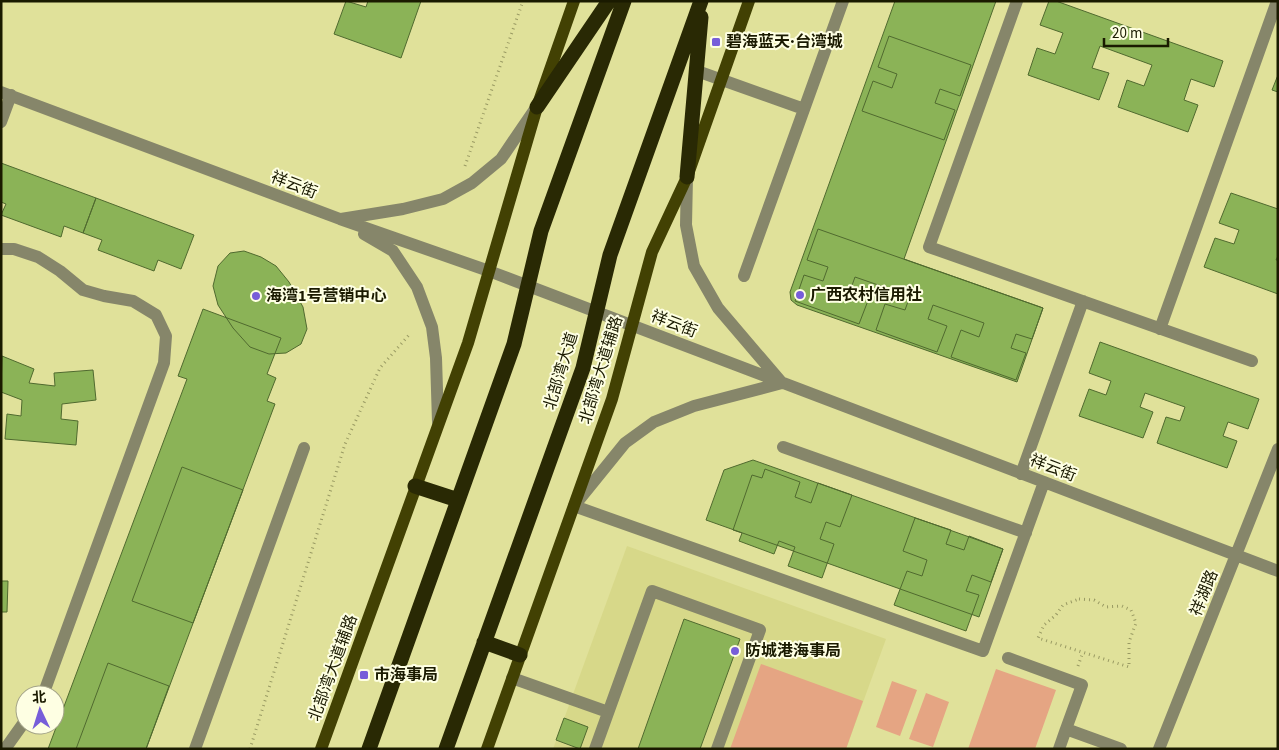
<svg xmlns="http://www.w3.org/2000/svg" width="1279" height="750" font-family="'Source Sans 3','Noto Sans SC',sans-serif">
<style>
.built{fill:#d7d889}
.green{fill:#e5a583}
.building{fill:#8bb357;stroke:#506a2f}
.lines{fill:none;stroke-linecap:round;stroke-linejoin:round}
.path{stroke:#999a63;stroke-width:3;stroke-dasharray:1 4;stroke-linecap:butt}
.minor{stroke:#86866a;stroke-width:12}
.major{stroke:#424103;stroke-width:12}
.highway{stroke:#292904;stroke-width:15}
.poi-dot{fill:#775ed9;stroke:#feffe3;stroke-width:2}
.labels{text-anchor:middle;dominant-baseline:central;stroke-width:4;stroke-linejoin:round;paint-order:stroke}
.poi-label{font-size:16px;font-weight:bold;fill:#1a1a00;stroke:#feffe3;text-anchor:start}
.street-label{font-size:16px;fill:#1a1a00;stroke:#feffe3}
</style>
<rect width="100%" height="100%" fill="#e0e19a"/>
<path class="built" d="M627,546l259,93 -40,110h-293z"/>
<path class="green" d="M761,664l102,37 -17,48h-116z
M996,669l60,21 -21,59h-67z
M892,681l25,9 -17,46 -24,-9z
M926,693l23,9 -16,45 -24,-8z"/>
<path class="building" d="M346,1l20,6 2,-6h53l-20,57 -67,-24z
M895,1h101l-92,258 139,49 -26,74 -220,-77 -6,-5 -1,-8z
M1049,1h7l167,60 -9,26 -23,-8 -7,21 14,5 -10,27 -70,-25 9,-27 17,6 8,-21 -52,-19 -8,22 17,5 -10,27 -71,-25 9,-27 18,6 8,-21 -23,-8z
M889,36l82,29 -11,31 -20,-7 -5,14 20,7 -11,30 -82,-29 11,-30 19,7 5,-14 -19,-7z
M1278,75v17l-6,-2z
M1,163l95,35 -13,35 -19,-7 -3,11 -60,-22 5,-11 -5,-2z
M1231,193l47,16v47l-2,4h2v34l-74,-27 11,-29 19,6 5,-14 -20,-7z
M96,198l98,37 -13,34 -23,-9 -4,11 -56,-21 4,-10 -19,-7z
M818,229l225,79 -11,31 -16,-5 -5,14 15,5 -10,27 -65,-23 10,-27 18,7 5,-14 -51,-18 -5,14 19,7 -10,26 -61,-22 9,-26 20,6 5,-14 -55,-19 -5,14 19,7 -10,26 -64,-23 9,-26 19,6 5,-14 -21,-7z
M244,251l17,6 15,9 13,16 14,25 4,22 -6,15 -15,9 -17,1 -19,-7 -17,-19 -15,-23 -5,-19 5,-20 12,-13z
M203,309l78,29 -14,36 9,4 -9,23 8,3 -129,345h-98l139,-370 -9,-3z
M1100,342l159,57 -11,30 -20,-7 -5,14 14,5 -10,27 -70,-25 9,-26 14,4 5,-14 -40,-14 -5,14 13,5 -10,26 -64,-22 10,-27 17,6 5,-14 -22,-8z
M2,356l32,13 -5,14 26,3 -1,-13 39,-3 3,30 -34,4 -1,15 17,2 -2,24 -71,-6 2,-25 14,2 1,-16 -21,-8z
M753,460l250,89 -24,68 -273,-97 18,-50z
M182,467l61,23 -50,133 -61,-22z
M765,469l35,13 -5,15 16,6 7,-20 34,12 -12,32 -14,-5 -6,17 14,5 -12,34 -34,-12 7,-19 -16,-6 -5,13 -35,-13 3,-8 -9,-3 19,-55 10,3z
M915,518l36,12 -5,14 18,6 5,-14 34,13 -12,33 -19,-7 -6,16 13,4 -13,36 -72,-26 13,-34 15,5 5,-16 -24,-9z
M1,581h7l-1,31h-6z
M684,619l56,20 -40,110h-62z
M108,663l61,23 -23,63h-70z
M564,718l24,9 -8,22 -24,-9z"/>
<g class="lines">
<path class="path" d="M465,166l58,-165
M1079,599l15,1 12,7 16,-1 9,4 5,13 -7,19v25l-91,-29 6,-13 12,-10 7,-10z
M1078,666l5,-14
M250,749l95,-305 35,-76 29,-33"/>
<path class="minor" d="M1017,1l-88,246 323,114
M697,71l107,38
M1,92l339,127 149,52 789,300
M1,122l10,-27
M687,177l-1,48 8,41 24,42 64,75 -88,23 -40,16 -29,21 -51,63 409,145 61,-169
M341,219l62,-10 40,-10 29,-16 29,-24 34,-50
M364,234l29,17 24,36 15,40 4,31 2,64
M1,249h13l24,8 22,14 23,19 21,6 29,5 23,14 10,21 -2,27 -121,332
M744,276l99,-275
M1160,329l117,-328
M783,447l243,86
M1021,474l62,-173
M1008,658l74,27 -16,44 55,20
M512,678l96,34
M5,749l20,-28
M195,749l109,-301
M595,749l57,-158 108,39 -43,119
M1059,749l7,-20
M1159,749l119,-300"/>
<path class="major" d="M321,749l147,-406 69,-236 37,-106
M487,749l125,-350 40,-147 35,-75 62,-176"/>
<path class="highway" d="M537,107l72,-106
M687,177l14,-160
M415,486l43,14
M484,642l36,13
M369,749l145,-405 27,-113 83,-230
M446,749l137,-381 27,-113 91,-254"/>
</g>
<g class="poi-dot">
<rect x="711" y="37" width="10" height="10" rx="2.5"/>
<circle cx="800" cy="295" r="5"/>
<circle cx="256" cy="296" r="5"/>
<circle cx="735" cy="651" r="5"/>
<rect x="359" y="670" width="10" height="10" rx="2.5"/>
</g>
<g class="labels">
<g class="poi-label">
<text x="726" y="42">碧海蓝天·台湾城</text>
<text x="810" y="295">广西农村信用社</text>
<text x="266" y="296">海湾1号营销中心</text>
<text x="745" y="651">防城港海事局</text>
<text x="374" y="675">市海事局</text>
</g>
<g class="street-label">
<text transform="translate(294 185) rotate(21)">祥云街</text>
<text transform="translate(674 324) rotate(21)">祥云街</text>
<text transform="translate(601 370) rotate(-73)">北部湾大道辅路</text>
<text transform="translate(561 371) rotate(-73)">北部湾大道</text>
<text transform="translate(1053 468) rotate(21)">祥云街</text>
<text transform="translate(1204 593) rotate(-68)">祥湖路</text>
<text transform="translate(333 668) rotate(-70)">北部湾大道辅路</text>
</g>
</g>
<rect width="1279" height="750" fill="none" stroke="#1a1a00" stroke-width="5"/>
<g transform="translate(40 710) rotate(356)"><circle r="24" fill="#feffe3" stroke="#a3a388"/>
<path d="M0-4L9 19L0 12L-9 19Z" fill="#775ed9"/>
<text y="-8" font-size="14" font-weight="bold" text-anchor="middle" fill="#1a1a00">北</text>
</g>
<path d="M1104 38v8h64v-8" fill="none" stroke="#1a1a00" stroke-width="2.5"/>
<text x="1112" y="38" font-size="15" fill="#1a1a00" stroke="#feffe3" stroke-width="4" paint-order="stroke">20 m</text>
</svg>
